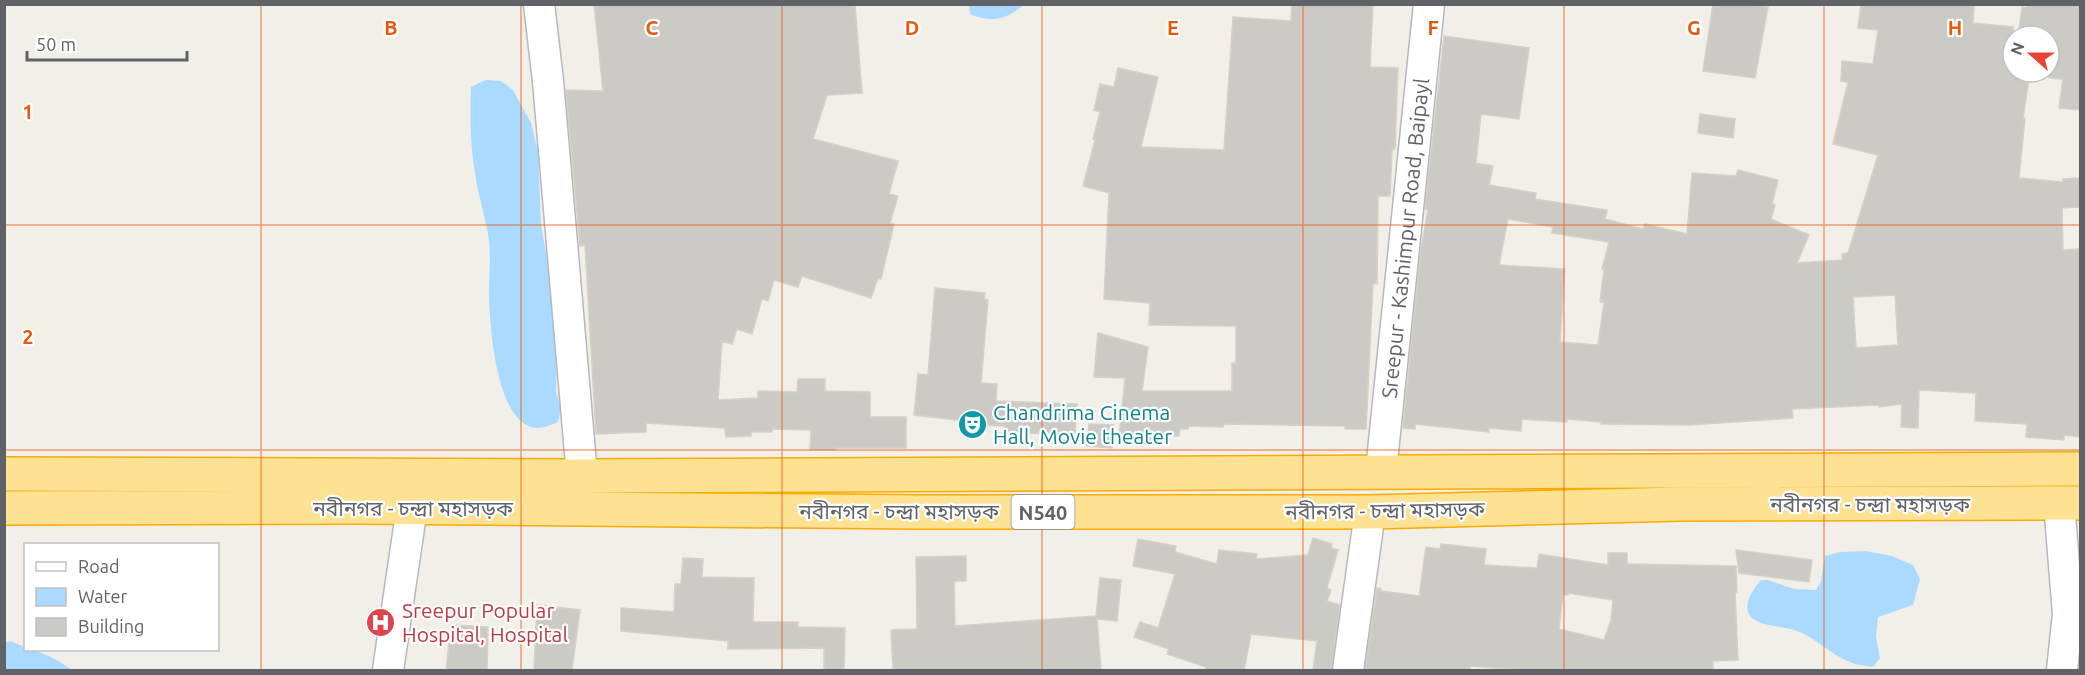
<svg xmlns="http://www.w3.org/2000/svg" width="2085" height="675" font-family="Ubuntu,'Noto Sans Bengali',sans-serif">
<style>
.water{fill:#aadaff}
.building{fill:#cccac5;stroke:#d6d1c6;stroke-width:1.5;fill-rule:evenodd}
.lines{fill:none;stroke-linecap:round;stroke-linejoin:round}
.minor-casing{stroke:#b5b8bc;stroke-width:33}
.highway-casing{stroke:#f9ab00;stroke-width:36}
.minor{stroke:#fff;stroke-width:30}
.highway{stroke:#fde293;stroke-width:33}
.grid{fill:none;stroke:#e8590c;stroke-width:1.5;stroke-opacity:0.55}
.labels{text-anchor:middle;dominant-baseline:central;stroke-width:4.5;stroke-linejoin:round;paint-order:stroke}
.shield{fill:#fff;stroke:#8f9295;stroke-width:1.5}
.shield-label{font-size:20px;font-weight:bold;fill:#5f6368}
.street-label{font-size:21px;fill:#5f6368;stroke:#fff}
.culture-label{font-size:21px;fill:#0d838f;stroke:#fff;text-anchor:start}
.health-label{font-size:21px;fill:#be3a42;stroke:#fff;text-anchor:start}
.grid-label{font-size:20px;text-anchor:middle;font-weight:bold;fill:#e8590c;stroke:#fff;stroke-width:4.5;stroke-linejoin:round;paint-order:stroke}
</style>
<rect width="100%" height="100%" fill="#f1efe8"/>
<path class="water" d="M969,5v-1l55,1c-19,15 -32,18 -54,9z
M486,80l15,1 12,9 18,33 7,29 3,73 9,50 7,71 -1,46 5,17 -3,13c-7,3 -14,6 -22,6 -40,-4 -46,-101 -47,-133 0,-18 2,-37 0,-55 -3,-22 -11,-44 -14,-67 -5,-29 -5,-57 -4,-86z
M1866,551l26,5 21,9 7,14 -7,26 -35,12 -2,20 4,21 -7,9c-8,-1 -16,-2 -23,-5 -19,-7 -34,-24 -53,-31 -12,-5 -41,-4 -48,-17 -6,-11 5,-26 12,-34h7l26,9 22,1 5,-9 4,-25 15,-4z
M10,641l15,6 1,3c16,0 33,11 46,20h-67v-27z"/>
<path class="building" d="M594,4h261l7,89 -35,2 -14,44 85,22 -9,33 9,2 -8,27 4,1 -13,55 -3,-1 -7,20 -69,-22 -4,11 -24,-7 -6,21 -6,-2 -10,35 -15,-5 -5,15 -10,-3 -4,59 40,-2v-7l39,1 1,-13h27v12l45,1v25h36v31h-71v2h-25l1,-20 -39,-1v3h-21v4l-25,1 -1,-9 -79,-5v9l-50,2 -11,-189 -5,1 -14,-156 37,1z
M1292,4h81l-3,63 28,1 -3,81h-3l-2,47h-12l-1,88 -4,-1 -7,146h-21v-3l-121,-2 -1,3 -34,-1 -1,3h-8l-1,7h-27l-1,5 -32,-3 6,-60 -31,-1 4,-44 50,14 -6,44h90v-28h4v-37l-87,-1 1,-22 -46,-4 5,-106 -26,-7 12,-46 -2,-1 7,-27 -6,-2 6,-26 14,3 4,-19 40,9 -17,70 83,3 9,-133 58,4z
M1713,4h38l17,3 -13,71 -52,-7z
M1861,4h113l-1,19 40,4v45h17l-7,46h2l-6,60 44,4v-3l17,-1v29l-18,1 1,42 17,-1v188l-16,-2v5l-38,-3 1,-13 -52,-3 1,-28 -57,-3 -1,38 -17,-1 1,-23 -23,3 -1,-2 -86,4 1,9 -104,7 -88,-1v-2l-34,-3v3l-45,-3 -1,12 -32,-3v4l-74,-8v5l-12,-1 18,-179 7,-39 -3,-1 19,-173 85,12 -10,71 -38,-5 -5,49 17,3 -4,19 47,8 -1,6 72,11 -2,9 38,10 2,-5 42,10 5,-61 44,3 2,-6 40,10 -6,24 3,1 -4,14 38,16 -12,28 45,-3v-6l6,-1 30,-98 -45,-11 15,-62 -7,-1 1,-20 31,3 5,-34 -20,-2zM1508,219l45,8 -1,6 57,9 -7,27h2l-4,33h4l-6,43 -38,-3 5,-73 -66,-4zM1895,295l3,50 -42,3 -3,-51z
M2027,4h53v106l-21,-2 4,-29 -14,-1v-42h-31l4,-29 5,1z
M1700,114l35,5 -2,19 -35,-5z
M935,288l50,5 -1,6 4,1 -7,83 16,1 -1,17 81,3 -2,31 -70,-3v-6l-30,-1v-3l-61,-7 4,-41 10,1z
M1089,424l25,1 -2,23 -25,-2z
M1313,538l19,6 -1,4 7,2 -11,38 4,2 -4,11 13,4 -9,65h-18l4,-29 -66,-7 -7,36h-39l1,-3 -39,-13 2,-5 -35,-12 6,-15 18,6 17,-54 -42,-8 5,-27 38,7 -1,6 42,12 2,-14 38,4 -1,5 52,-4z
M1441,544l45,5 -2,16 53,3 2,-14 69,11v-12h19v11l109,2 1,26h-2l3,68 -25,1v9h-191l-52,-4v4h-105l12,-82 4,1v2l38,5 7,-49 14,2zM1568,593l45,7 -2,20 -7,20 -45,-11 4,-35 5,1z
M1736,550l76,10 -3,22 -70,-9z
M966,556v25h-12l1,45 141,-10 4,-38 21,2 -4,41 -20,-2 4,51h-208l-2,-40 26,-1 -1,-72z
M683,558l20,1 -1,18 52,1 -1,44h45v5l47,1 -1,42h-20v-22l-96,1v-8l-107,-10v-23l53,4 1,-28h6z
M537,605l43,5 -8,60h-38z
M451,625l37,2 -1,43h-41z"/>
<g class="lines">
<defs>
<g id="minor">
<path d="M539,4l9,77 34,395"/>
<path id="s1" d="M1381,471l48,-467"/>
<path d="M2059,503l9,111 -6,56"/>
<path d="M388,670l24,-163"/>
<path d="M1348,670l22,-158"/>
</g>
<path id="highway" d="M4,474l578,2 1498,-7
M4,508l356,-1 557,5h453l309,-8 401,-1"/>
</defs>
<use href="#minor" class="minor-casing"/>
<use href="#highway" class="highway-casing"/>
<use href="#minor" class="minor"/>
<use href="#highway" class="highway"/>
</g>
<path class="grid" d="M261,4v666M521,4v666M782,4v666M1042,4v666M1303,4v666M1564,4v666M1824,4v666M4,225h2076M4,450h2076"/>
<defs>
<symbol id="theatre-disc" viewBox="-11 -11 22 22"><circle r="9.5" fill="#0f9aa8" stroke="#fff"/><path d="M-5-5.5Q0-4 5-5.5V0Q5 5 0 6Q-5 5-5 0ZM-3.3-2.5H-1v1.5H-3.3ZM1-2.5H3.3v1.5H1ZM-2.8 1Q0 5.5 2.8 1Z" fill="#fff"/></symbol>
<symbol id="hospital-disc" viewBox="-11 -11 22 22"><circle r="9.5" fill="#e0444e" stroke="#fff"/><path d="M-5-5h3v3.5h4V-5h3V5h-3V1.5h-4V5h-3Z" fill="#fff"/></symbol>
</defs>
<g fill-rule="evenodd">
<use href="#theatre-disc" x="956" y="408" width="33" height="33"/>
<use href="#hospital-disc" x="364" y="606" width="33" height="33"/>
</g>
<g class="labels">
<rect class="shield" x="1011.5" y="495" width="63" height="34" rx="4.5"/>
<g class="shield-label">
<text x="1043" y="512">N540</text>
</g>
<g class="street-label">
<text stroke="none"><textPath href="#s1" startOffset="234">Sreepur - Kashimpur Road, Baipayl</textPath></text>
<text x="1870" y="504">নবীনগর - চন্দ্রা মহাসড়ক</text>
<text x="413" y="508">নবীনগর - চন্দ্রা মহাসড়ক</text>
<text transform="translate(1385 510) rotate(-1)">নবীনগর - চন্দ্রা মহাসড়ক</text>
<text x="899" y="511">নবীনগর - চন্দ্রা মহাসড়ক</text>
</g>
<g class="culture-label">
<text x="993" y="412">Chandrima Cinema<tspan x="993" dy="24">Hall, Movie theater</tspan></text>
</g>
<g class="health-label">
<text x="402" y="610">Sreepur Popular<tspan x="402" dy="24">Hospital, Hospital</tspan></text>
</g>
</g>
<g class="grid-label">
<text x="391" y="35">B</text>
<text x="652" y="35">C</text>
<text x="912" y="35">D</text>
<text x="1173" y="35">E</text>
<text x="1433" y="35">F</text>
<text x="1694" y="35">G</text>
<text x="1955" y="35">H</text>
<text x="28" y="119">1</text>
<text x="28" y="344">2</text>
</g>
<rect width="2085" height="675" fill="none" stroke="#5f6368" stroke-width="12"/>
<rect x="24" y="543" width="195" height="108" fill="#ffffff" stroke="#bfc1c3" stroke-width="1.5"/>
<rect x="36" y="562" width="30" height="9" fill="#ffffff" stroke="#bfc1c3" stroke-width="1.5"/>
<text x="78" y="573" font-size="18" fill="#5f6368">Road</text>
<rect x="36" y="588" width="30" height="18" fill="#aadaff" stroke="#bfc1c3" stroke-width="1.5"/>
<text x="78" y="603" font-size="18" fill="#5f6368">Water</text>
<rect x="36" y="618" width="30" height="18" fill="#cccac5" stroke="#bfc1c3" stroke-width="1.5"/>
<text x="78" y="633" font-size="18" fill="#5f6368">Building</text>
<g transform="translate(2031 54) rotate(291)"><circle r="28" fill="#ffffff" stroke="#bfc1c3" stroke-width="1.5"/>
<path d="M0-4.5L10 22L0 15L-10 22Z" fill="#ea4335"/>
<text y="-9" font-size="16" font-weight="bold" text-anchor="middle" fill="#5f6368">N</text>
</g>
<path d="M27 51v9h160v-9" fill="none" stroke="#5f6368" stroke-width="3"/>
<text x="36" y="51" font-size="18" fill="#5f6368" stroke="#ffffff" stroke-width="4.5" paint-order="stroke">50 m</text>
</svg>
